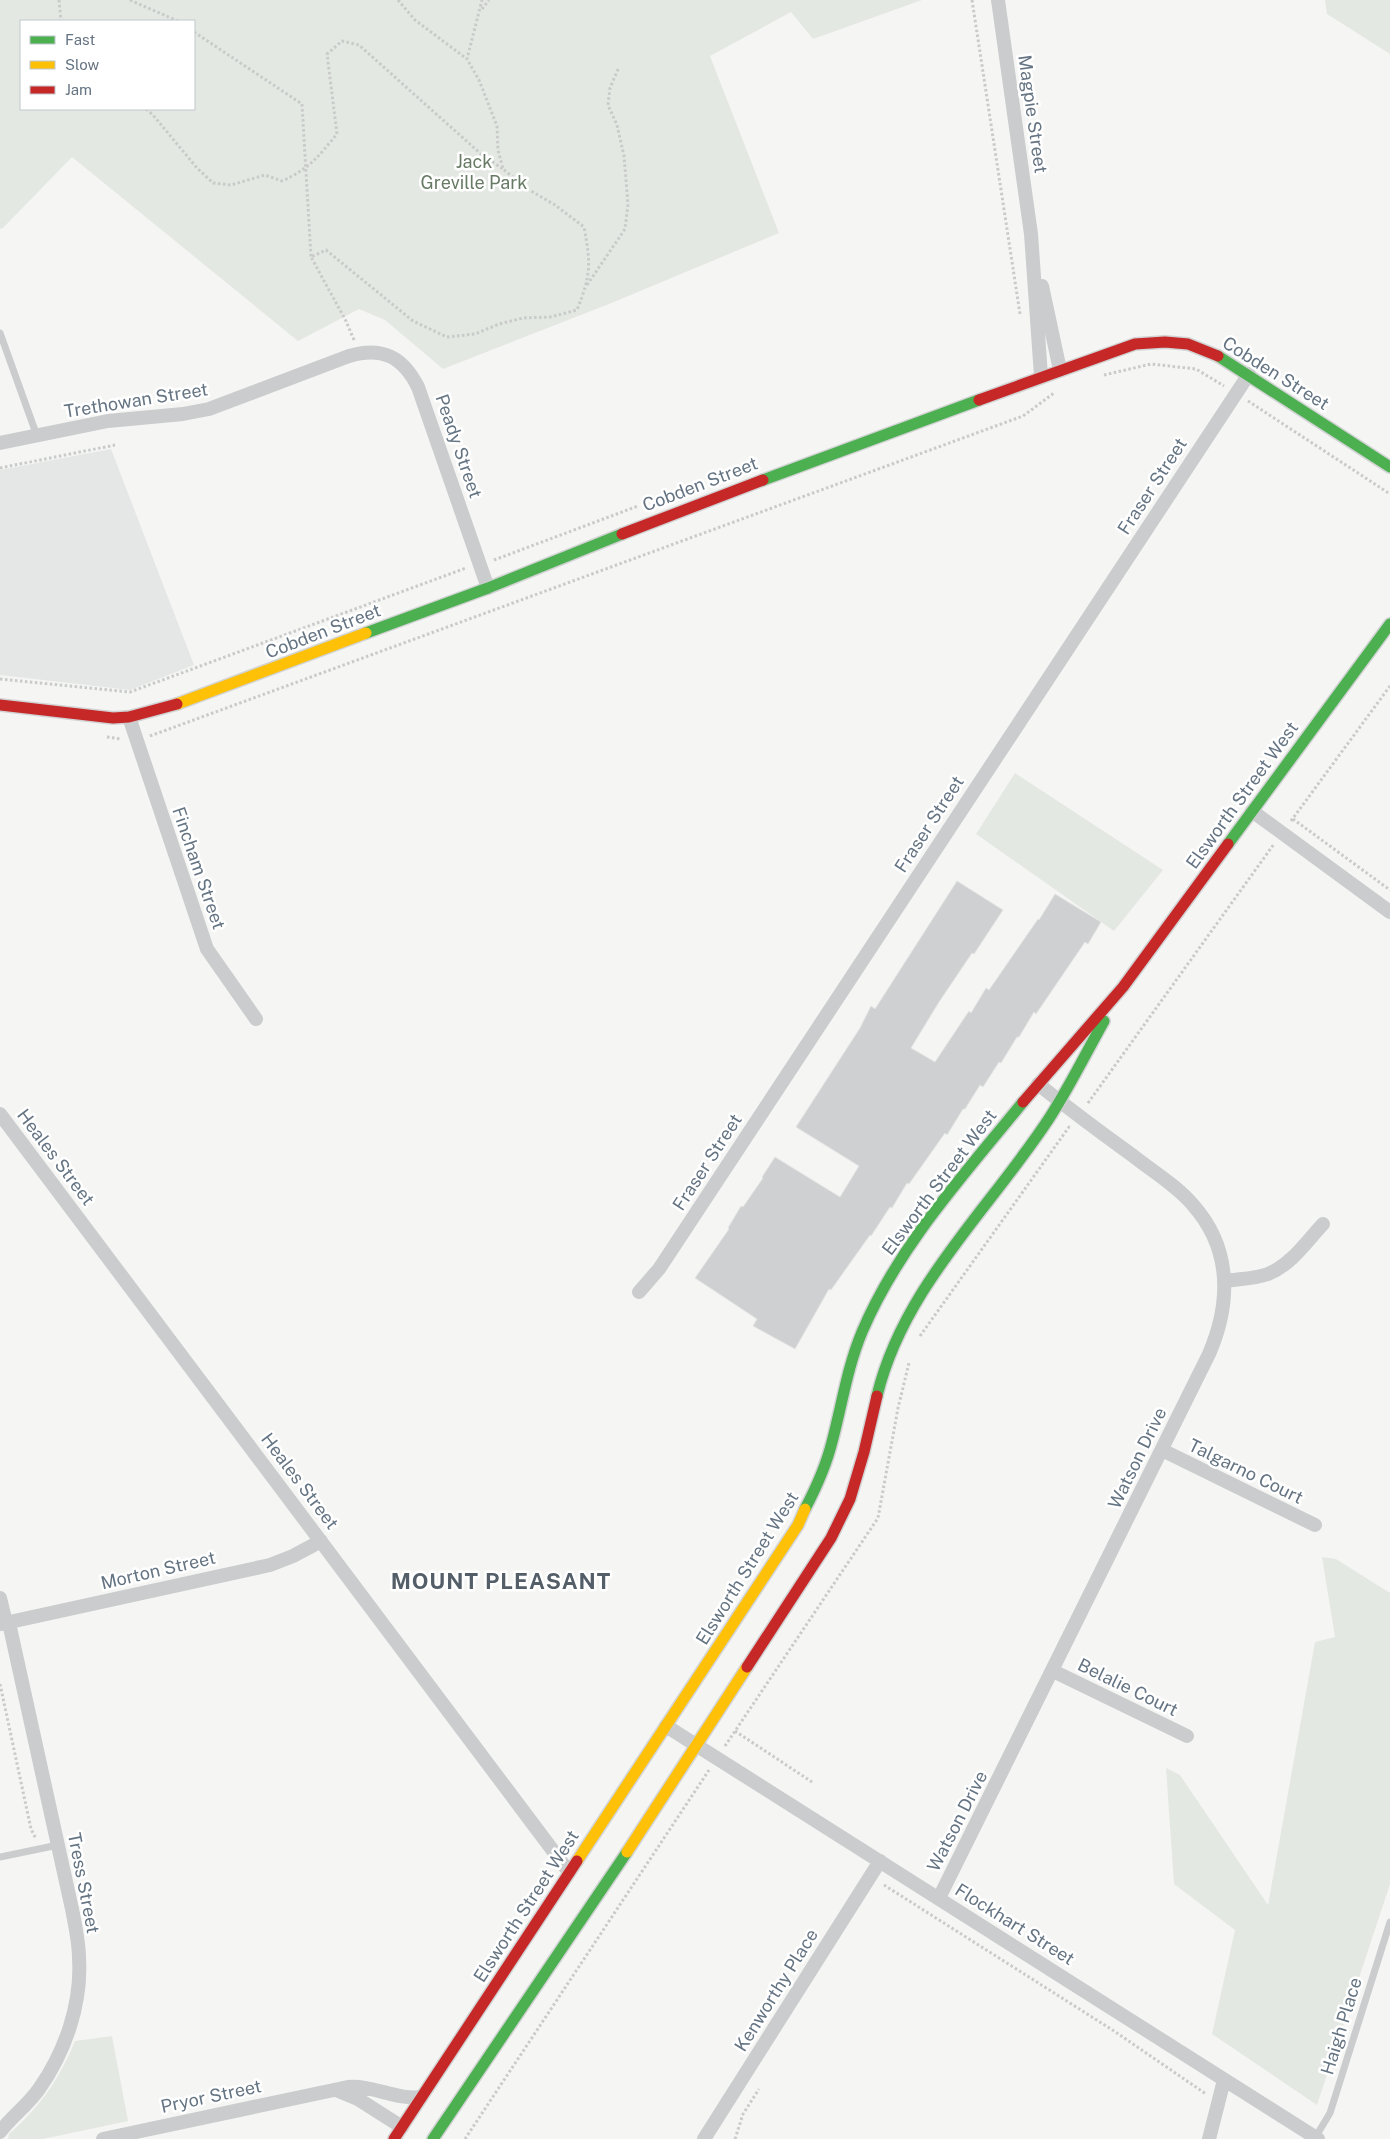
<svg xmlns="http://www.w3.org/2000/svg" width="1390" height="2139" font-family="'Public Sans',sans-serif">
<style>
.built{fill:#e5e7e6}
.green{fill:#e4e8e2;fill-rule:evenodd}
.building{fill:#cfd0d1;stroke:#e4e4e4}
.lines{fill:none;stroke-linecap:round;stroke-linejoin:round}
.fast-casing{stroke:#d2d3d4;stroke-width:14}
.slow-casing{stroke:#d2d3d4;stroke-width:14}
.jam-casing{stroke:#d2d3d4;stroke-width:14}
.path{stroke:#c9caca;stroke-width:3;stroke-dasharray:2.5 2.5;stroke-linecap:butt}
.lane{stroke:#cacccd;stroke-width:7}
.street{stroke:#cacccd;stroke-width:14}
.fast{stroke:#4caf50;stroke-width:11}
.slow{stroke:#ffc107;stroke-width:11}
.jam{stroke:#c62828;stroke-width:11}
.labels{text-anchor:middle;dominant-baseline:central;stroke-width:5;stroke-linejoin:round;paint-order:stroke}
.street-label{font-size:18px;fill:#657483;stroke:#fff}
.park-label{font-size:18px;fill:#677a64;stroke:#fff}
.district-label{font-size:22px;font-weight:bold;letter-spacing:1px;fill:#535e68;stroke:#fff}
</style>
<rect width="100%" height="100%" fill="#f5f5f4"/>
<path class="built" d="M111,449l83,216 -64,25 -130,-15v-205z"/>
<path class="green" d="M0,0h922l-109,39 -22,-27 -81,44 69,177 -165,69 -171,67 -58,-49 -26,-11 -61,32 -226,-184 -69,71 -3,1zM21,21h173v88h-173z
M1325,0h65v54l-63,-40z
M1015,773l148,97 -49,61 -138,-97z
M1322,1557l14,2 54,34v291l-73,221 -105,-71 23,-104 -61,-46 -8,-116 14,7 88,130 47,-263 20,-5z
M112,2036l16,85 -85,18h-35l1,-5c31,-27 51,-56 66,-93z"/>
<path class="building" d="M957,881l46,29 -29,44 -2,-1 -33,49 -28,46 24,14 34,-51 2,2 15,-25 3,2 49,-71 1,1 16,-26 46,28 -13,22 -3,-2 -49,72 -2,-2 -15,25h-2l-16,26 -2,-1 -16,25 -3,-2 -15,24h-2l-16,26 -2,-2 -36,51 -2,-1 -15,25 -2,-1 -19,29 -1,-1 -39,55 -2,-1 -34,60 -42,-23 4,-7 -62,-41 34,-49 -1,-1 13,-22 2,1 20,-29 -1,-1 13,-20 65,40 19,-31 -63,-39 64,-99 11,-22 4,3z"/>
<g class="lines">
<defs>
<path id="fast" d="M1218,356l172,111
M763,480l216,-80
M366,633l122,-45 134,-54
M1228,844l162,-220
M877,1396c26,-109 114,-188 173,-279 20,-31 36,-64 54,-96
M805,1509c11,-21 21,-43 27,-67 10,-37 15,-74 30,-110 37,-87 102,-157 161,-230
M433,2139l194,-287"/>
<path id="slow" d="M177,704l189,-71
M627,1852l120,-185
M577,1861l221,-336 7,-16"/>
<path id="jam" d="M979,400l156,-56 30,-2 23,2 30,12
M622,534l141,-54
M0,705l113,13 16,-1 48,-13
M1023,1102l100,-115 105,-143
M747,1667l84,-129 19,-39 14,-47 13,-56
M394,2139l183,-278"/>
</defs>
<use href="#fast" class="fast-casing"/>
<use href="#slow" class="slow-casing"/>
<use href="#jam" class="jam-casing"/>
<path class="path" d="M59,0l2,21
M130,0l48,21
M398,0l17,20 52,39
M972,0l48,314
M482,9l7,-9
M194,32l108,72 9,153
M146,109l7,6 44,53 16,15 18,2 34,-10 17,6c27,-12 36,-24 55,-47l-10,-80 15,-13 17,4 122,109 22,15
M587,285l38,-56 3,-25 -4,-48 -7,-31 -9,-20 2,-17 9,-21
M354,340l-8,-19 -35,-64 15,-7 87,71 34,16 28,-3 24,-10 24,-6 27,-1 27,-7c14,-35 14,-46 7,-83l-29,-22 -29,-17 -23,-19 -5,-19 -1,-24 -18,-46 -12,-21 15,-59
M1104,375l47,-11 45,5 28,17
M1248,401l142,93
M0,468l115,-23
M494,560l144,-54
M0,679l130,13 336,-124
M150,736l873,-320 31,-23
M107,737l14,2
M1293,819l97,71
M1291,821l99,-135
M1088,1103l186,-259
M920,1336l149,-209 2,1
M0,1684l31,145 5,10
M735,1731l77,51
M725,1746l153,-228 20,-110 11,-45
M884,1885l230,146 92,63
M465,2139l244,-369
M735,2139l8,-25 16,-25"/>
<path class="lane" d="M0,333l37,103
M0,1857l58,-12
M1315,2138l15,-25 60,-191"/>
<path class="street" d="M998,0l33,234 10,142
M1042,286l18,84
M0,443l108,-22 75,-7 26,-5 140,-53c33,-10 54,1 69,31l70,201
M129,717l78,232 49,70
M1252,811l138,101
M0,1114l569,758
M1225,1281c14,-2 29,-2 43,-7 23,-9 39,-33 55,-50
M639,1292l20,-23 590,-895
M1162,1450l153,75
M0,1598l6,25
M1,1624l269,-59 23,-9 28,-15
M1053,1671l134,65
M666,1726l652,413
M939,1898l270,-544c22,-51 23,-105 -16,-149 -17,-20 -41,-34 -61,-50 -32,-23 -64,-47 -94,-71
M336,2090l22,9 44,28
M0,2132c12,-16 28,-27 39,-43 26,-37 43,-85 40,-131 0,-16 -4,-33 -7,-49l-63,-286
M103,2139l245,-52c25,-2 48,13 73,10
M704,2139l176,-278
M1209,2139l15,-59"/>
<use href="#fast" class="fast"/>
<use href="#slow" class="slow"/>
<use href="#jam" class="jam"/>
</g>
<g class="labels">
<g class="street-label">
<text transform="translate(1033 114) rotate(82)">Magpie Street</text>
<text transform="translate(1276 373) rotate(32)">Cobden Street</text>
<text transform="translate(136 400) rotate(-9)">Trethowan Street</text>
<text transform="translate(459 446) rotate(71)">Peady Street</text>
<text transform="translate(700 484) rotate(-21)">Cobden Street</text>
<text transform="translate(1152 486) rotate(-57)">Fraser Street</text>
<text transform="translate(323 631) rotate(-21)">Cobden Street</text>
<text transform="translate(1242 795) rotate(-54)">Elsworth Street West</text>
<text transform="translate(929 824) rotate(-57)">Fraser Street</text>
<text transform="translate(199 868) rotate(71)">Fincham Street</text>
<text transform="translate(56 1157) rotate(53)">Heales Street</text>
<text transform="translate(707 1162) rotate(-57)">Fraser Street</text>
<text transform="translate(939 1182) rotate(-53)">Elsworth Street West</text>
<text transform="translate(1137 1458) rotate(-64)">Watson Drive</text>
<text transform="translate(1246 1471) rotate(26)">Talgarno Court</text>
<text transform="translate(300 1481) rotate(53)">Heales Street</text>
<text transform="translate(747 1568) rotate(-58)">Elsworth Street West</text>
<text transform="translate(158 1570) rotate(-13)">Morton Street</text>
<text transform="translate(1128 1687) rotate(26)">Belalie Court</text>
<text transform="translate(957 1821) rotate(-63)">Watson Drive</text>
<text transform="translate(84 1883) rotate(79)">Tress Street</text>
<text transform="translate(526 1906) rotate(-57)">Elsworth Street West</text>
<text transform="translate(1015 1924) rotate(32)">Flockhart Street</text>
<text transform="translate(776 1990) rotate(-58)">Kenworthy Place</text>
<text transform="translate(1341 2026) rotate(-73)">Haigh Place</text>
<text transform="translate(211 2096) rotate(-12)">Pryor Street</text>
</g>
<g class="park-label">
<text x="474" y="161">Jack<tspan x="474" dy="21">Greville Park</tspan></text>
</g>
<g class="district-label">
<text x="501" y="1581">MOUNT PLEASANT</text>
</g>
</g>
<rect x="20" y="20" width="175" height="90" fill="#ffffff" stroke="#c1c7cd"/>
<rect x="30" y="36" width="25" height="8" fill="#4caf50" stroke="#c1c7cd"/>
<text x="65" y="45" font-size="15" fill="#657483">Fast</text>
<rect x="30" y="61" width="25" height="8" fill="#ffc107" stroke="#c1c7cd"/>
<text x="65" y="70" font-size="15" fill="#657483">Slow</text>
<rect x="30" y="86" width="25" height="8" fill="#c62828" stroke="#c1c7cd"/>
<text x="65" y="95" font-size="15" fill="#657483">Jam</text>
</svg>
